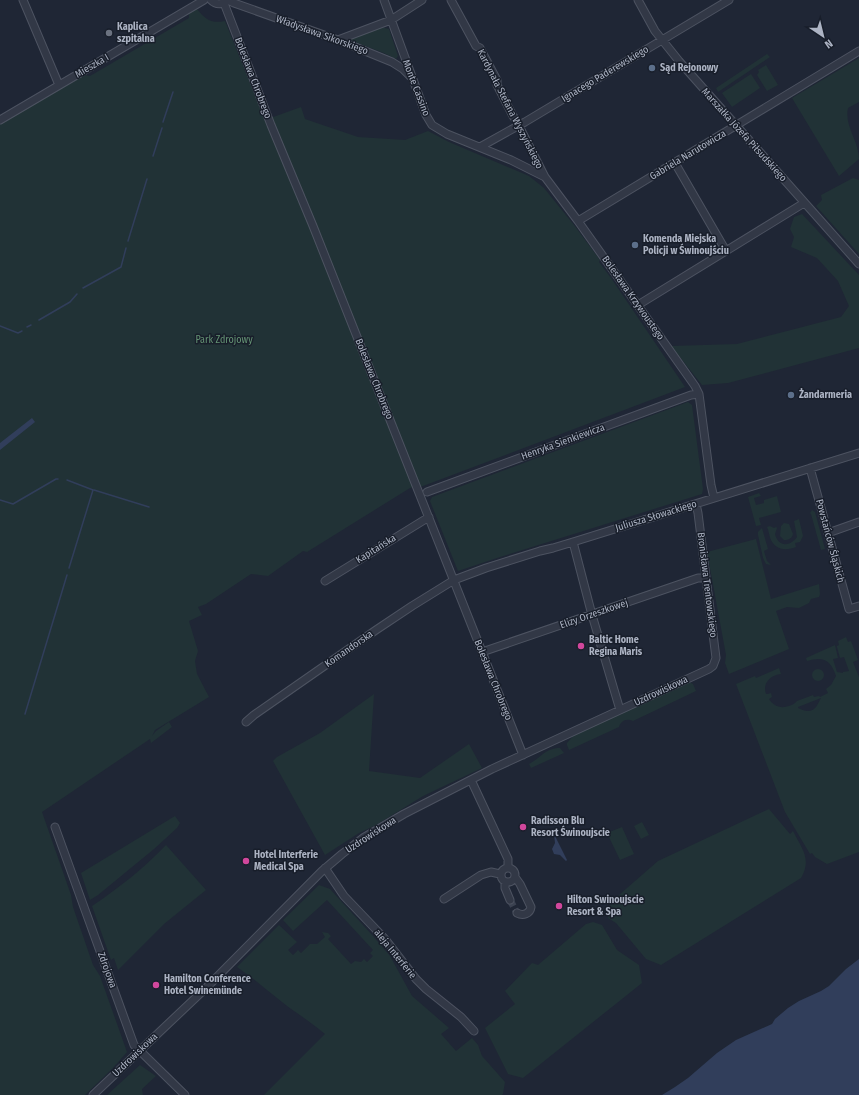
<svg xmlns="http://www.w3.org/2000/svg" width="859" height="1095" font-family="'Fira Sans Condensed',sans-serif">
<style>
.green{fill:#213236;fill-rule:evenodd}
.water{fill:#313e5b}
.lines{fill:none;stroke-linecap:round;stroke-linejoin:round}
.stream{stroke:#313e5b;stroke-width:1.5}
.minor-tunnel{stroke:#3b4251;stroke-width:7;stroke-dasharray:7 3.5;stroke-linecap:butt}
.minor-casing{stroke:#4d5361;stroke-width:9}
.minor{stroke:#323846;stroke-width:7}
.worship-dot{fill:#6b7280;stroke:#181e2a;stroke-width:1.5}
.service-dot{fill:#5c6f8a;stroke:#181e2a;stroke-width:1.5}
.hotel-dot{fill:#d1479c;stroke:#181e2a;stroke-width:1.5}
.labels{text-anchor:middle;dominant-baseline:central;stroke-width:3;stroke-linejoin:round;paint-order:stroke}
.poi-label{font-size:10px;font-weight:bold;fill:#acb3c3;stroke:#181e2a;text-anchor:start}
.street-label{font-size:10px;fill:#acb3c3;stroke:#181e2a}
.park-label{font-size:10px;fill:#649374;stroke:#181e2a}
</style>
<rect width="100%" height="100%" fill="#1f2635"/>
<path class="green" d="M197,9c8,10 14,15 28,12l40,99 36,-13 4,12 53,18 47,3 23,-9 21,11 80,34 15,12 30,37 26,35 -1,2 12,16 74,109 -262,99 -13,2 -103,64 -4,-1 -35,25 -17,-2 -45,30 -8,3 4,8 -13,6 9,30 -3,10 2,13 12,23 -54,33 -3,6 4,-5 13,-9 3,5 -21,16 -1,-4 -108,73 29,83 2,12 20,58 7,11 27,76 -15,17 -27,26h-85v-971l84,-49 6,1 99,-58v-5z
M381,27l8,2 9,27 -2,3 -12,-6 -32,-12v-3z
M767,54l3,3 -52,35 -2,-4z
M859,58v44l-11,6c-4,18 11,33 11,51l-20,17 -47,-78z
M766,65l12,20 -11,6 -10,-16 2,-3 -1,-2z
M751,74l9,14 -28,19 -10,-14z
M853,178l6,2v74l-43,-48 6,-6 -1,-5z
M802,214l57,61v73l-131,35 -26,2 -31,-39 66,-2 104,-27 8,-11 -11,-25 -21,-23 -26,-11 3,-10 -4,-8 4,-12z
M688,402l4,3 11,84 -1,5 -202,63 -42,14 -28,-70 2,-4z
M759,493l2,3 -7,2 2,7 8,-2v-3l13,-4 4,16 -22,6 2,7 -5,1 -8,-29z
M812,510l3,2 10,37 -4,1 -10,-36 -1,-1z
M799,519l4,17 -3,6 -5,1 1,4c-10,4 -20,3 -25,-7 -2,-4 -2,-9 -4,-13l3,-1 4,2 2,-1 1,1 -2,6c3,13 15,13 22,3l-3,-16z
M784,523l5,1 4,10c-1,4 -4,6 -9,6l-4,-4 1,-10z
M762,528l6,21 -4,2 3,10 4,4 -5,-1 -3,-6 -5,-23v-3z
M756,539l15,60 48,-15 1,10 -1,3 -8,2 -2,4 -10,5 -12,-1 -11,4 13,38 -60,25 -4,-11 1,-8 -19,-103z
M846,637l2,5 3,-1 7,19 -5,2 6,15v175l-32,12 -12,-7 -3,-4 -2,1 -25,-42 -49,-128 19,-8 1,2 23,-10 2,6c-10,1 -19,9 -15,20h2l3,-1 1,4 -3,2c4,7 12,10 20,7 4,-1 6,-3 8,-5 5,-2 11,-4 16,-6l1,2 5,-1 1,1 8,-4 -2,-4 5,-4 5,-9c-5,-16 -13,-20 -29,-15l-1,-3 29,-13 3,13 -5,1 4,13 6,1v-1l6,-1 -5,-14 -4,1 -3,-11v-1l2,-1 -1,-4zM821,698c-3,5 -5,13 -13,13 -4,0 -7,-2 -10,-3v-1z
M812 675a6 6 0 1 1 12 0a6 6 0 1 1-12 0Z
M689,682l4,2 3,7 -63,30c-7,-3 -12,0 -14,6l-50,23 -2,-5v-2l7,-8 41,-19c4,-1 9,-2 12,-6z
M374,694l-5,77 51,7 49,-34 13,24 -59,28 -47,29 -17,8 -34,22 -52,-94 4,-4 43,-24z
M560,748l4,5 -33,15 -2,-4c12,-6 16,-16 31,-16z
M769,809l21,25 3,-3c9,18 19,28 8,47l-140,87 -15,-6 -30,-36 -8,-5 3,-16 47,-41z
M175,816l5,7 -3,5 -23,21 -56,46 -8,5 -9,-27z
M642,822l7,13 -8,4 -7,-13z
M622,827l12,27 -14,6 -13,-27z
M166,845l40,45 -42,34 -46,46 -4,-12 -3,2 -19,-54c27,-18 52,-38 74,-61z
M319,885l11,4 43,47 17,20 22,40 37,32 -8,6 15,17 16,-13 6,7 4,11 23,26 -2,12 -1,1h-238l61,-61c-14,-12 -29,-21 -43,-32 -15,-12 -29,-24 -45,-35l42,-42 18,17 -9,8 5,5 5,-5 3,3 9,-9h7l8,-7 -3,-5 6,1 3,3 -3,3 23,25 4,-3 6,1 3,-3 3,3 6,-6 -3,-3 3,-3 -46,-50 -34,31 -10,-11z
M593,922l9,3 15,25 22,15 3,18 -119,95 -15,-4 -23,-46 30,-24 -10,-13 27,-28 6,2 48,-41z
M140,1065l16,11 -14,13 1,6h-36z"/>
<path class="water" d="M32,418l3,4 -35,28v-7z
M554,834l13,26 -1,1 -6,-6 -6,-1 -2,-5 3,-6z
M859,959v136h-197l13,-8 13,-9 29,-25 19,-13 36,-16 3,-5 13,-11 11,-7 22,-10 8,-5 17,-17z"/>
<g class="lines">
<path class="stream" d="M163,122l10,-30
M153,156l9,-28
M128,241l19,-62
M83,288l38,-21 5,-19
M39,320l31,-18 7,-8
M0,326l18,7 4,-2
M27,327l4,-2
M67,480l26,10 -24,78
M94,490l55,17
M0,500l13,4 43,-25h2
M25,714l42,-139"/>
<path class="minor-tunnel" d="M510,900l7,13"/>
<defs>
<path id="minor" d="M23,0l36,85
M211,0c5,5 11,5 16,0
M228,0l6,3 104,37 54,22 11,7 7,7
M384,0l42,115 6,10 15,9 64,26 34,17 33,44 117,165 4,8 12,91 3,13
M451,0l25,46 4,2 17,32v5l16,31 3,4 29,57
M638,0l17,31 24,30 180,203
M224,3l47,122 42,101 210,529
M338,40l53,-20 31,-20
M0,120l204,-120
M480,147l45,-25 204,-122
M675,163l51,88
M578,221l281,-170
M638,305l166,-102
M810,468l39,141 10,-3
M427,492l264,-97 8,-1
M828,533l31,-11
M573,542l19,73 28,95
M325,581l104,-64
M482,652l216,-74h8
M246,722l8,-7 122,-85 36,-24 42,-26 32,-12 54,-17 13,-3 20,-6 286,-89
M471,780l37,79v8
M55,827l79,218 51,50
M501 875a7 7 0 1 1 14 0a7 7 0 1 1-14 0Z
M325,868l19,28 41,43 31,40 10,10 35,28 13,14
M515,877l5,7 11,23c-1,7 -8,9 -14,6
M505,882v6l5,12
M444,899l37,-24 10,-3 9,2
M93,1095l114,-108 115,-116 20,-17 21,-16 41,-24 88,-45 217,-100 4,-3 3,-8 -18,-145 -2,-9"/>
</defs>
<use href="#minor" class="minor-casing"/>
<use href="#minor" class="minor"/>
</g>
<circle class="worship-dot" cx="109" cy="33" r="4"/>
<g class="service-dot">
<circle cx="652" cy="68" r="4"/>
<circle cx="635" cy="245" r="4"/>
<circle cx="791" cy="395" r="4"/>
</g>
<g class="hotel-dot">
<circle cx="581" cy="646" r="4"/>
<circle cx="523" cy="827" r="4"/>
<circle cx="246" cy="861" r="4"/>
<circle cx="559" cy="906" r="4"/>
<circle cx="156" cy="985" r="4"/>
</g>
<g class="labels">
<g class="poi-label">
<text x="117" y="27">Kaplica<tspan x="117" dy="12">szpitalna</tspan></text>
<text x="660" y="68">Sąd Rejonowy</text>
<text x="643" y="239">Komenda Miejska<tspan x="643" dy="12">Policji w Świnoujściu</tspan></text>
<text x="799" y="395">Żandarmeria</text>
<text x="589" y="640">Baltic Home<tspan x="589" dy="12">Regina Maris</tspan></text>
<text x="531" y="821">Radisson Blu<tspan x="531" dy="12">Resort Świnoujscie</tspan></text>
<text x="254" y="855">Hotel Interferie<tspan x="254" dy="12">Medical Spa</tspan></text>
<text x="567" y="900">Hilton Swinoujscie<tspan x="567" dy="12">Resort &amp; Spa</tspan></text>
<text x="164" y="979">Hamilton Conference<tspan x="164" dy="12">Hotel Swinemünde</tspan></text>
</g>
<g class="street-label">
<text transform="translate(322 35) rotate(20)">Władysława Sikorskiego</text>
<text transform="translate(92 66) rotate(-30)">Mieszka I</text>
<text transform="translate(605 74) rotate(-31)">Ignacego Paderewskiego</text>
<text transform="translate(253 78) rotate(69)">Bolesława Chrobrego</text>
<text transform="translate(416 88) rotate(69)">Monte Cassino</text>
<text transform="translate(510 109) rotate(63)">Kardynała Stefana Wyszyńskiego</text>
<text transform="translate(744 135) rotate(48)">Marszałka Józefa Piłsudskiego</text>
<text transform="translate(688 155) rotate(-31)">Gabriela Narutowicza</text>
<text transform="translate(633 298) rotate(55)">Bolesława Krzywoustego</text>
<text transform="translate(374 379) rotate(68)">Bolesława Chrobrego</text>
<text transform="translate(563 442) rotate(-20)">Henryka Sienkiewicza</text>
<text transform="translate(656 516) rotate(-17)">Juliusza Słowackiego</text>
<text transform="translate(830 541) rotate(75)">Powstańców Śląskich</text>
<text transform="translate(376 549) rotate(-32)">Kapitańska</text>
<text transform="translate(707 585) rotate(83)">Bronisława Trentowskiego</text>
<text transform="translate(594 614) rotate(-19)">Elizy Orzeszkowej</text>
<text transform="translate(349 649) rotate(-35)">Komandorska</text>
<text transform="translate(493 680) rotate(68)">Bolesława Chrobrego</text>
<text transform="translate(661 691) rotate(-25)">Uzdrowiskowa</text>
<text transform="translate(371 835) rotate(-33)">Uzdrowiskowa</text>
<text transform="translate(395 954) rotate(51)">aleja Interferie</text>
<text transform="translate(107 970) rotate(70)">Zdrojowa</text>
<text transform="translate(135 1055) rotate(-44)">Uzdrowiskowa</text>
</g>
<g class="park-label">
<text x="224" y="340">Park Zdrojowy</text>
</g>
</g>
<g transform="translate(823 36) rotate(145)" stroke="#181e2a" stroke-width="3" paint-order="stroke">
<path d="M0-3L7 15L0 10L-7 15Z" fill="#acb3c3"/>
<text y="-6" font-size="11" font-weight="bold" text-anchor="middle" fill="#acb3c3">N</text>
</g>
</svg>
